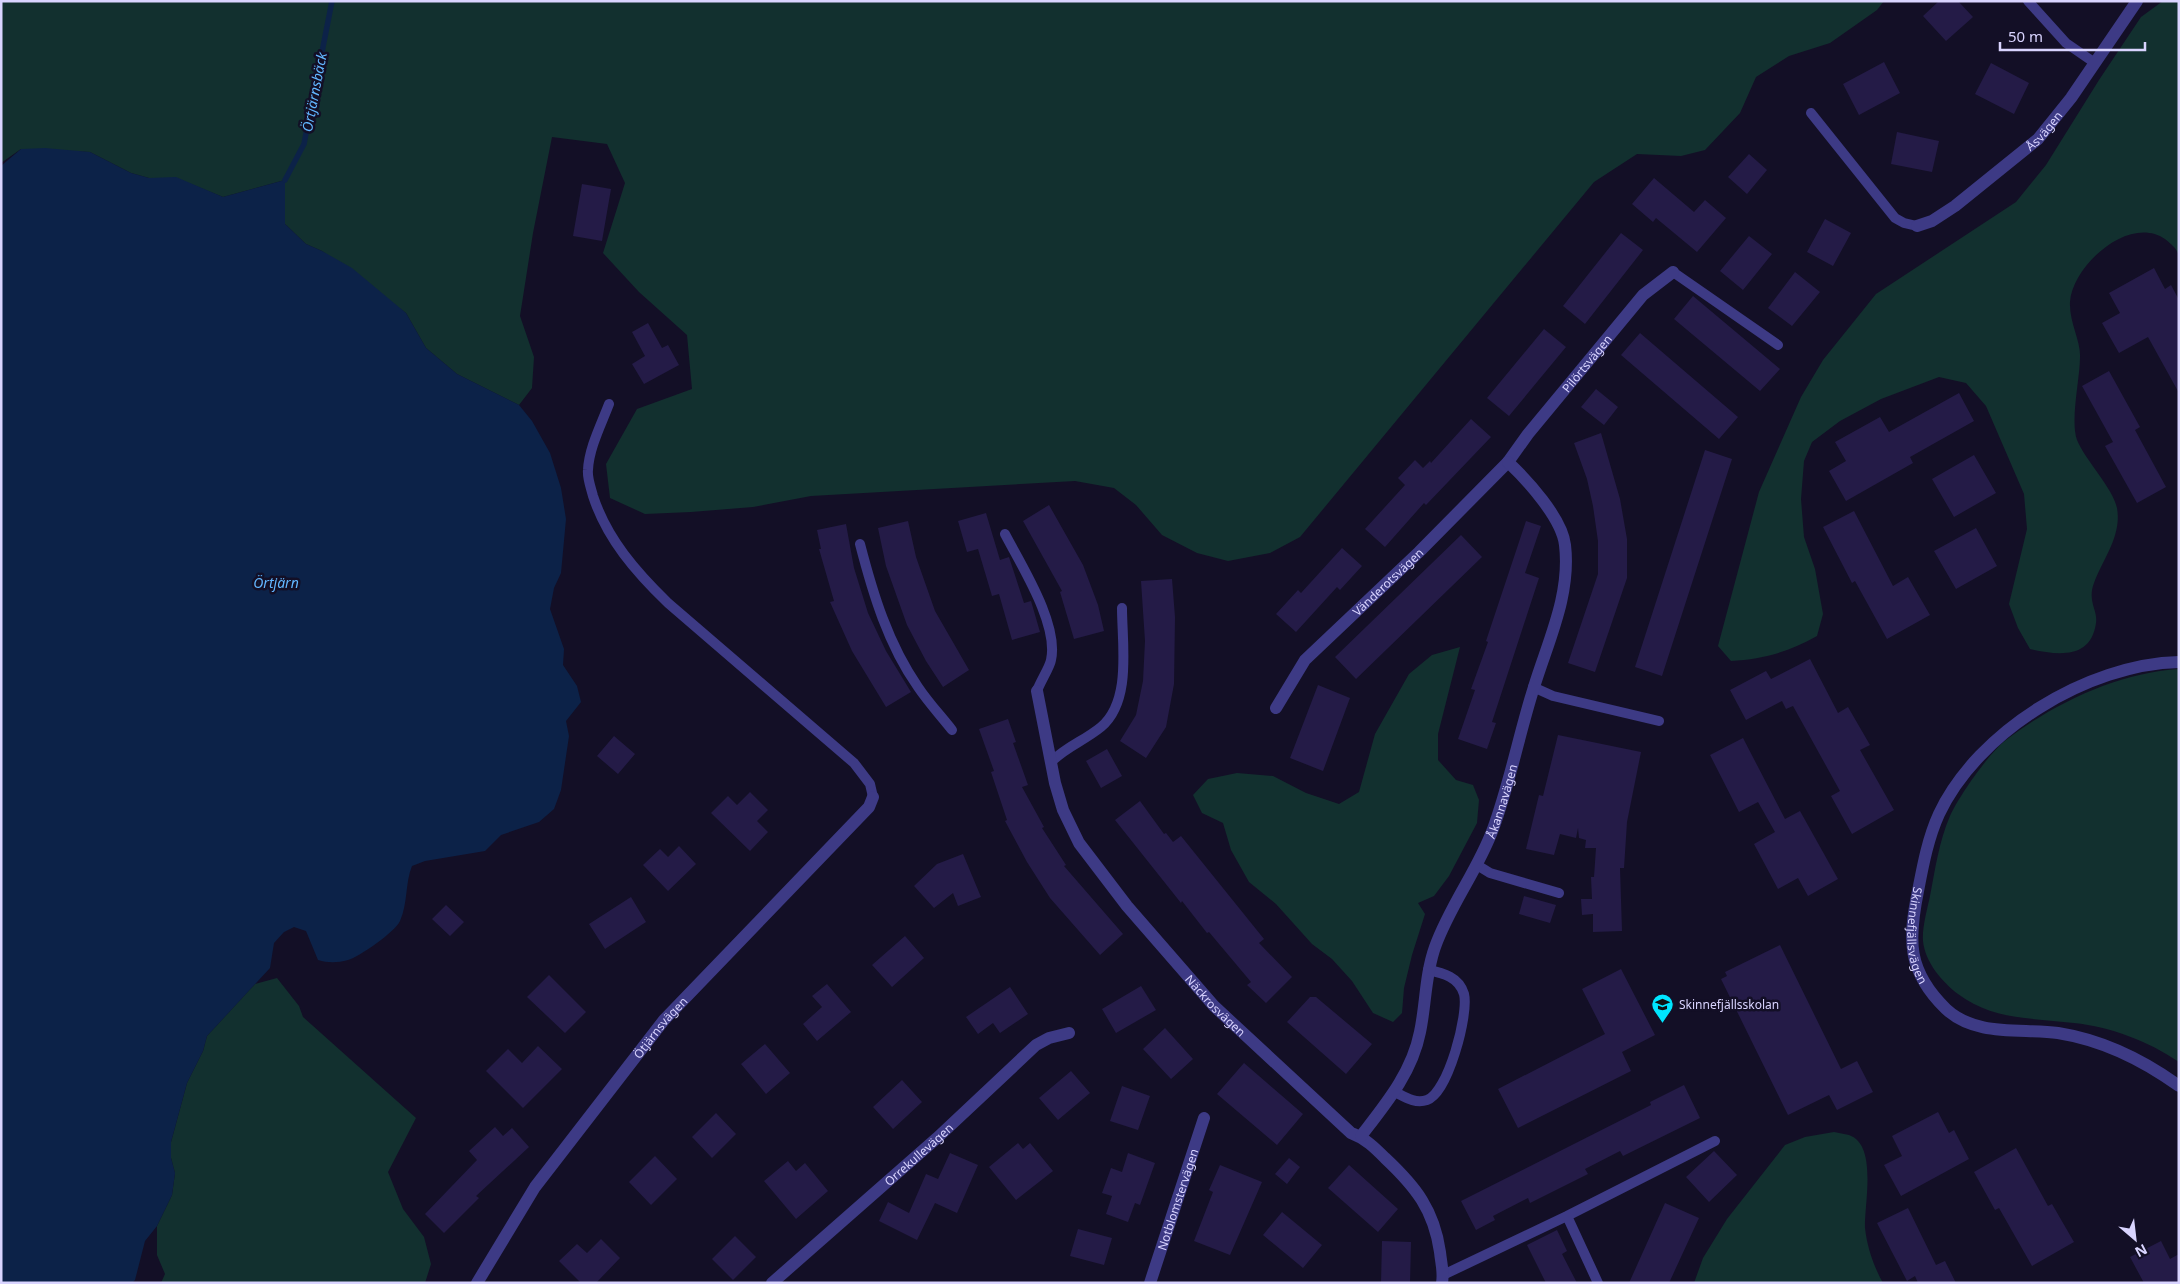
<svg xmlns="http://www.w3.org/2000/svg" width="2180" height="1284" font-family="'Noto Sans',sans-serif">
<style>
.green{fill:#12302f}
.water{fill:#0c2248}
.lines{fill:none;stroke-linecap:round;stroke-linejoin:round}
.stream{stroke:#0c2248;stroke-width:5.5}
.building{fill:#241b47}
.lane{stroke:#3d3a85;stroke-width:10}
.street{stroke:#3d3a85;stroke-width:12}
.labels{text-anchor:middle;dominant-baseline:central;stroke-width:5;stroke-linejoin:round;paint-order:stroke}
.street-label{font-size:12px;fill:#d9d4ff;stroke:#130f26}
.poi-label{font-size:12px;fill:#d9d4ff;stroke:#130f26;text-anchor:start}
.water-label{font-size:14px;font-style:italic;fill:#62b6ff;stroke:#130f26}
</style>
<rect width="100%" height="100%" fill="#130f26"/>
<path class="green" d="M1,1h1883l-7,9 -47,33 -41,13 -33,21 -16,36 -35,37 -24,6 -44,-2 -43,28 -294,355 -30,16 -42,8 -31,-8 -35,-18 -26,-30 -22,-17 -39,-7 -264,15 -58,11 -62,5 -46,2 -35,-16 -4,-34 31,-55 55,-20 -5,-54 -48,-43 -36,-39 22,-70 -18,-39 -55,-7 -19,96 -13,83 14,41 -2,31 -13,17 -62,-31 -31,-26 -20,-35 -84,-62 -16,-7 -21,-20v-44l-62,17 -47,-19h-27l-18,-5 -41,-21 -69,-3 -20,14z
M2163,1h16v255c-3,-9 -7,-11 -14,-17 -36,-25 -93,27 -95,63 -1,20 11,39 10,55 0,22 -10,63 -3,83 8,20 36,48 40,68 5,28 -14,51 -23,75 -7,18 4,27 2,40 -5,37 -39,32 -66,26l-12,-21 -9,-24 18,-75 -3,-35 -38,-88 -20,-23 -27,-6 -58,22 -41,22 -28,21 -8,19 -3,38 3,38 11,32 8,45 -6,22c-28,16 -54,23 -86,25l-13,-15 41,-154 42,-95 22,-37 53,-66 140,-92 30,-37 53,-85 42,-63z
M1460,647l-22,87v26l18,20 17,5 6,15 -2,23 -28,53 -15,20 -16,7 7,11 -13,41 -8,33 -2,25 -9,9 -20,-9 -21,-32 -20,-22 -20,-15 -36,-40 -27,-22 -18,-32 -8,-27 -21,-10 -9,-18 15,-16 29,-6 36,3 33,17 33,11 20,-12 16,-58 34,-60 23,-19z
M2179,669v393c-31,-21 -68,-35 -105,-39 -41,-5 -82,-3 -116,-29 -16,-12 -33,-32 -35,-53 -1,-13 4,-31 7,-45 5,-26 9,-55 20,-80 9,-20 39,-63 56,-76 49,-37 111,-67 173,-71z
M277,978l22,28 4,11 113,101 -28,54 15,37 21,28 7,27 -6,19h-264l4,-9 -8,-19v-29l15,-31 3,-22 -4,-15v-16l16,-59 16,-32 4,-15 48,-52z
M1834,1132c5,1 10,2 15,3 29,10 15,70 16,93 2,19 9,39 18,55h-189l9,-25 24,-39 58,-74 20,-8z"/>
<path class="water" d="M45,148l45,4 41,21 18,5 27,-1 47,20 62,-17v44l21,20 16,7 30,17 54,45 20,35 31,26 62,31 13,16 18,32 11,35 5,31 -5,54 -7,15 -4,21 14,40 -1,16 14,21 4,16 -15,19 3,15 -8,54 -7,19 -15,13 -38,13 -16,16 -60,10 -13,5c-7,17 -4,37 -12,55 -5,11 -41,36 -52,39 -11,3 -20,3 -30,0l-12,-29 -12,-4 -10,5 -10,11 -4,25 -63,68 -4,15 -16,32 -16,59v16l4,15 -3,22 -15,31 -12,15 -10,39 -3,3h-131v-1117l20,-17z"/>
<g class="lines">
<path class="stream" d="M285,180l19,-36 28,-143"/>
</g>
<path class="building" d="M1939,1h19l15,16 -27,24 -23,-25z
M1884,62l16,31 -41,22 -16,-31z
M1991,63l38,20 -15,31 -39,-20z
M1897,132l42,9 -7,31 -41,-8z
M1749,154l18,16 -20,24 -19,-17z
M1654,178l40,34 11,-12 21,18 -29,34 -41,-34 -3,4 -21,-18z
M582,184l29,5 -9,52 -29,-5z
M1825,219l26,14 -18,33 -26,-14z
M1621,233l22,17 -58,74 -22,-18z
M1749,236l23,18 -29,36 -23,-19z
M2154,268l11,21 6,-4 8,15v93l-31,-56 -29,16 -17,-30 18,-10 -11,-20z
M1795,272l25,20 -28,34 -24,-18z
M1693,296l87,73 -20,22 -86,-72z
M648,323l14,25 6,-3 11,20 -35,19 -12,-20 13,-8 -13,-24z
M1544,329l22,18 -57,69 -22,-18z
M1640,333l98,84 -19,22 -98,-84z
M2109,371l31,56 -5,3 31,57 -29,16 -32,-57 8,-4 -31,-56z
M1596,389l22,18 -14,18 -23,-18z
M1959,393l15,28 -64,36 3,6 -67,38 -17,-30 17,-10 -11,-19 45,-25 9,15z
M1471,419l20,18 -65,68 -2,-2 -39,44 -20,-18 40,-44 -7,-7 17,-18 8,8 7,-7 1,2z
M1601,433l19,66 7,40v39l-32,94 -27,-9 30,-89v-33l-5,-35 -6,-27 -13,-36z
M1705,450l27,9 -70,217 -27,-9z
M1974,455l22,38 -42,24 -22,-38z
M1049,505l34,60 15,40 6,26 -30,8 -14,-47 2,-1 -39,-70z
M1854,511l39,75 15,-9 22,38 -43,24 -32,-58 -3,2 -29,-56z
M986,513l14,47 9,-3 15,46 7,-2 9,31 -28,8 -13,-46 -7,2 -14,-47 -11,3 -9,-31z
M908,521l8,36 19,54 34,59 -26,17 -17,-26 -19,-36 -21,-59 -8,-38z
M1526,521l15,5 -16,47 14,5 -47,144 4,1 -9,26 -29,-10 17,-49 -4,-1 17,-47 -2,-1z
M846,524l8,44 14,45 18,38 25,41 -25,15 -34,-56 -22,-49 4,-1 -15,-52h2l-4,-19z
M1976,528l21,38 -41,23 -22,-38z
M1461,535l21,22 -126,122 -21,-22z
M1342,548l20,18 -22,24 -3,-3 -41,45 -20,-18 22,-24 3,3z
M1172,579l3,38 -1,67 -8,43 -20,31 -26,-17 16,-26 7,-34 2,-40 -4,-60z
M1810,659l28,54 10,-6 22,38 -10,5 34,60 -42,24 -21,-38 9,-5 -47,-85 -7,3 -4,-8 -36,19 -16,-30 36,-19 5,8z
M1318,685l32,13 -27,73 -33,-13z
M1008,719l8,23 -3,1 15,42 -6,2 22,40 -2,1 24,37 -2,1 59,68 -23,21 -50,-57 -23,-36 -22,-41 2,-1 -16,-48 3,-1 -15,-42z
M1558,735l83,17 -14,70 -3,46h-4l2,63 -29,1v-18l-11,1 -1,-16h11l-1,-22h3l2,-29h-11l1,-8 -7,-2 -1,-10 -2,10 -16,-4 -6,21 -28,-6 13,-54 4,1z
M614,736l21,18 -17,20 -21,-18z
M1743,738l42,81 15,-8 38,68 -30,17 -10,-18 -20,11 -24,-45 21,-12 -17,-30 -19,10 -29,-57z
M1107,749l15,27 -21,12 -15,-27z
M750,792l18,18 -11,11 11,11 -18,19 -39,-38 17,-17 9,9z
M1140,801l24,33 2,-1 7,9 8,-6 83,103 -5,4 33,34 -26,26 -19,-18 4,-3 -42,-50 -2,1 -25,-32 -1,2 -66,-83z
M679,846l17,18 -28,27 -25,-26 17,-16 8,8z
M963,854l18,43 -23,9 -5,-13 -19,15 -20,-22 23,-22z
M1524,896l32,9 -6,18 -31,-9z
M631,897l15,25 -41,27 -16,-25z
M446,905l18,17 -14,14 -18,-17z
M905,936l19,22 -32,29 -20,-22z
M1780,945l61,124 16,-8 16,31 -36,18 -8,-15 -41,20 -67,-136 6,-3 -2,-4z
M1621,969l34,66 -33,17 9,19 -113,57 -20,-39 107,-55 -23,-45z
M549,975l37,37 -21,21 -38,-36z
M827,984l24,28 -34,29 -14,-17 19,-17 -10,-11z
M1141,986l15,24 -40,23 -14,-24z
M1010,987l18,27 -28,19 -7,-10 -15,11 -12,-17z
M1310,997h6l56,47 -26,30 -59,-52z
M1165,1028l28,31 -22,20 -28,-30z
M765,1044l25,29 -24,21 -25,-30z
M538,1046l24,23 -39,39 -37,-37 22,-22 14,14z
M1244,1063l59,51 -26,31 -60,-51z
M1071,1071l19,22 -32,27 -19,-22z
M902,1080l20,22 -29,27 -20,-22z
M1684,1085l16,33 -77,38 -3,-5 -35,18 3,5 -58,29 -2,-5 -35,18 2,4 -19,10 -15,-29 190,-96 -1,-3z
M1122,1086l28,10 -12,34 -28,-9z
M1938,1112l11,21 5,-3 15,29 -68,37 -17,-31 18,-9 -10,-20z
M716,1113l20,21 -24,24 -20,-21z
M495,1127l8,9 9,-8 17,19 -53,49 3,2 -35,35 -19,-19 52,-54 -8,-9z
M1018,1143l5,6 7,-6 23,28 -37,29 -27,-33z
M2016,1148l32,58 4,-2 22,38 -42,24 -33,-58 -4,2 -21,-38z
M1714,1151l23,24 -28,27 -23,-25z
M950,1153l28,12 -21,48 -22,-10 -18,37 -38,-19 9,-19 21,11 17,-39 12,5z
M1128,1153l27,10 -15,42 -5,-2 -7,19 -22,-8 6,-18 -10,-3 9,-25 11,4z
M655,1156l22,23 -26,26 -22,-23z
M1289,1158l11,9 -13,17 -12,-10z
M788,1161l8,10 9,-8 23,28 -32,28 -32,-38z
M1220,1165l42,17 -32,73 -36,-14 19,-49 -4,-2z
M1349,1165l49,44 -20,23 -50,-44z
M1665,1203l34,15 -30,65h-40z
M1908,1208l28,57 9,-4 11,22h-38l-3,-7 -8,5 -30,-58z
M1282,1212l40,33 -19,23 -40,-33z
M1078,1229l34,9 -8,27 -34,-9z
M1557,1230l10,21 -5,3 15,29h-31l-19,-38z
M735,1236l21,21 -23,23 -21,-21z
M601,1239l19,19 -24,25h-15l-22,-22 18,-17 10,9z
M1382,1241l29,1 -1,41h-29z
M2161,1241l9,18 9,-5v29h-35l-14,-26z"/>
<g class="lines">
<path class="lane" d="M2028,1l38,42 29,20
M1811,113l84,105 9,5 13,3
M1673,272l105,73
M609,404c-8,21 -20,44 -21,66 -1,8 3,18 5,26 14,43 43,76 75,107l186,160 16,21 3,13
M1005,534c16,31 54,90 46,126 -1,7 -11,22 -14,31
M860,544c13,50 28,100 58,143 10,15 23,29 34,43
M1533,687l20,9 106,25
M1051,762c16,-16 33,-21 50,-35 31,-26 21,-83 21,-119
M1477,865l13,8 69,20
M1395,1092c10,5 20,12 32,8 21,-7 42,-86 37,-106 -5,-17 -21,-21 -36,-24
M1567,1216l31,67
M1443,1275l124,-59 148,-75"/>
<g class="street">
<path id="s1" d="M1917,226l15,-5 23,-15 83,-67 33,-41 66,-97"/>
<path id="s2" d="M2179,662c-91,2 -201,69 -240,152 -11,24 -16,51 -21,77 -10,49 -11,80 28,118 30,28 75,19 112,24 44,7 85,27 121,53"/>
<path id="s3" d="M1037,691l18,92 8,27 16,33 48,63 87,100 137,127c14,5 24,15 34,25 31,29 49,52 55,94 1,11 4,20 2,31"/>
<path id="s4" d="M1276,708l29,-48 114,-108 89,-90 20,-28 115,-139 30,-23"/>
<path id="s5" d="M1361,1136c24,-31 51,-63 59,-104 6,-28 5,-57 15,-85 15,-42 43,-77 58,-118 17,-46 26,-95 41,-142 14,-46 37,-92 31,-142 -3,-27 -38,-65 -57,-83"/>
<path id="s6" d="M477,1283l58,-96 129,-167 205,-213 4,-10"/>
<path id="s7" d="M772,1283l165,-145 99,-93 13,-7 20,-5"/>
<path id="s8" d="M1150,1283l54,-165"/>
</g>
</g>
<defs>
<symbol id="school-pin" viewBox="-11 -11 22 30"><path d="M0 17L-7.5 6A9.5 9.5 0 1 1 7.5 6Z" fill="#00e5ff" stroke="#130f26"/><path d="M0-5L7-2L0 1L-7-2ZM-4 1L0 2.5L4 1V4Q0 6-4 4Z" fill="#111"/></symbol>
</defs>
<g fill-rule="evenodd">
<use href="#school-pin" x="1650" y="992" width="25" height="34"/>
</g>
<g class="labels">
<g class="street-label">
<text stroke="none"><textPath href="#s1" startOffset="160">Åsvägen</textPath></text>
<text stroke="none"><textPath href="#s4" startOffset="466">Pilörtsvägen</textPath></text>
<text stroke="none"><textPath href="#s4" startOffset="170">Vänderotsvägen</textPath></text>
<text stroke="none"><textPath href="#s5" startOffset="368">Åkannavägen</textPath></text>
<text stroke="none"><textPath href="#s2" startOffset="422">Skinnefjällsvägen</textPath></text>
<text stroke="none"><textPath href="#s3" startOffset="371">Näckrosvägen</textPath></text>
<text stroke="none"><textPath href="#s6" startOffset="315">Ötjärnsvägen</textPath></text>
<text stroke="none"><textPath href="#s7" startOffset="195">Orrekullevägen</textPath></text>
<text stroke="none"><textPath href="#s8" startOffset="88">Notblomstervägen</textPath></text>
</g>
<g class="poi-label">
<text x="1679" y="1004">Skinnefjällsskolan</text>
</g>
<g class="water-label">
<text transform="translate(314 92) rotate(-79)">Örtjärnsbäck</text>
<text x="276" y="582">Örtjärn</text>
</g>
</g>
<rect width="2180" height="1284" fill="none" stroke="#d9d4ff" stroke-width="5"/>
<g transform="translate(2135 1239) rotate(152)" stroke="#130f26" stroke-width="4" paint-order="stroke">
<path d="M0-4L9 19L0 12L-9 19Z" fill="#d9d4ff"/>
<text y="-8" font-size="14" font-weight="bold" text-anchor="middle" fill="#d9d4ff">N</text>
</g>
<path d="M2000 42v8h145v-8" fill="none" stroke="#d9d4ff" stroke-width="2.5"/>
<text x="2008" y="42" font-size="15" fill="#d9d4ff" stroke="#130f26" stroke-width="4" paint-order="stroke">50 m</text>
</svg>
